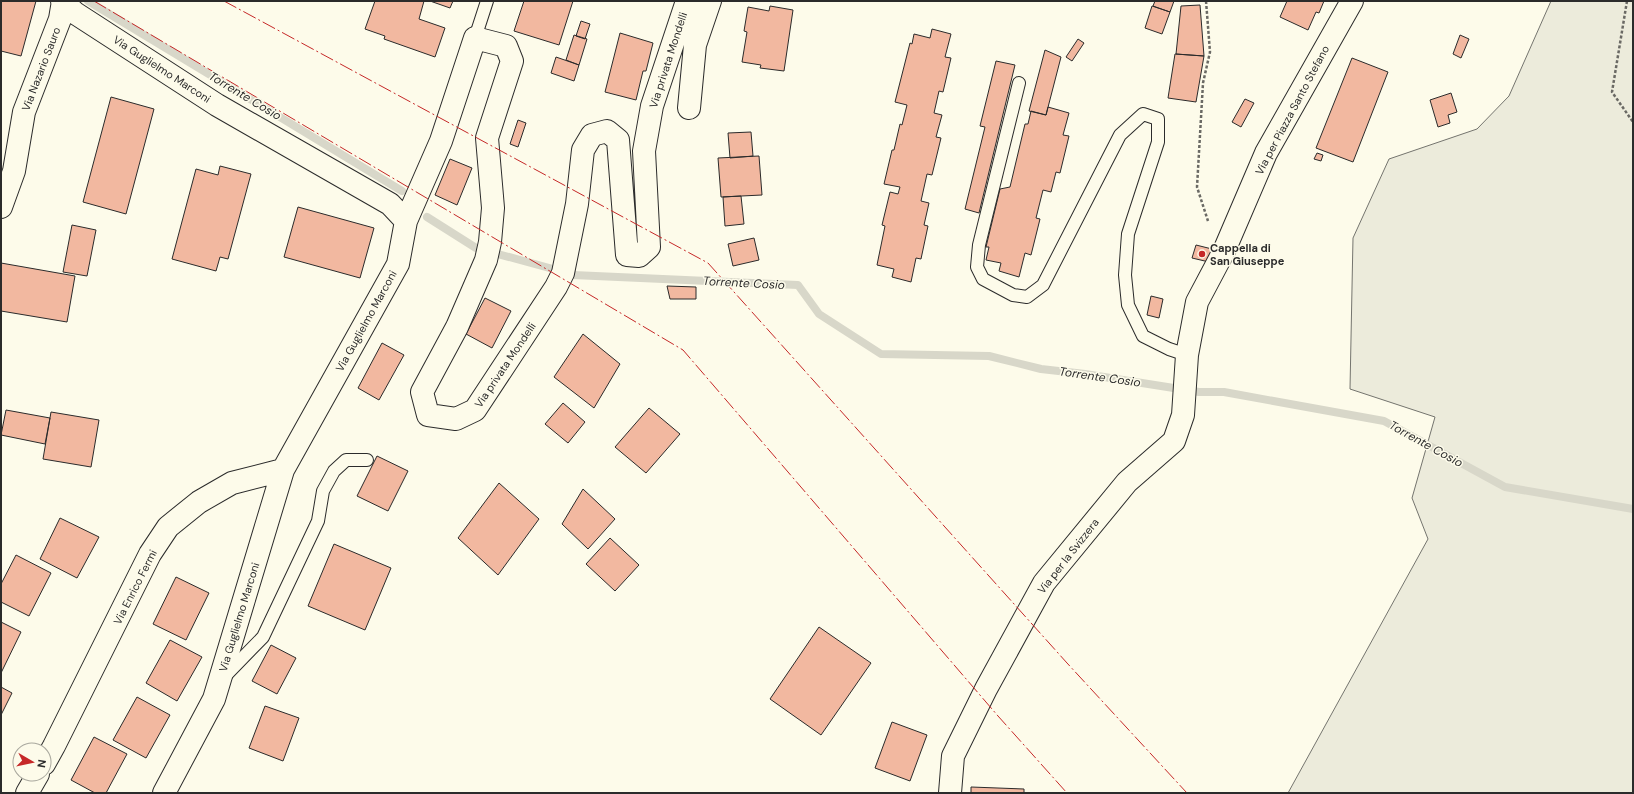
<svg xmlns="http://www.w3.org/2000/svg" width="1634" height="794" font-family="'DM Sans',sans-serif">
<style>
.green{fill:#ecebdb;stroke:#74746e}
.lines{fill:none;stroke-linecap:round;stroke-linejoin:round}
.stream{stroke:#d8d7c9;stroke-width:8}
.building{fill:#f2b8a0;stroke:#2b2b2b}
.service-casing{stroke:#2b2b2b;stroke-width:14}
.minor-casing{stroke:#2b2b2b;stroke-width:24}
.path{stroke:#6a6964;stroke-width:2.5;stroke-dasharray:3 2;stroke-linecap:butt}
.service{stroke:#fdfbea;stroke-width:12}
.minor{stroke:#fdfbea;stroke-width:22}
.power{stroke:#c62828;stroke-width:1;stroke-dasharray:14 3 2 3;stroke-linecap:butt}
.poi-dot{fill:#c62828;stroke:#fdfbea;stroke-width:1.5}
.labels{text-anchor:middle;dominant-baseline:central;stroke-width:3;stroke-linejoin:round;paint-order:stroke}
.street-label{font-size:11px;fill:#2b2b2b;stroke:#fdfbea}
.poi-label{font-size:11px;font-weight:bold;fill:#2b2b2b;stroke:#fdfbea;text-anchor:start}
.water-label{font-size:12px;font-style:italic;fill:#2b2b2b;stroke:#fdfbea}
</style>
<rect width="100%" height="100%" fill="#fdfbea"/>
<path class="green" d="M1551,1h82v792h-345l140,-254 -16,-41 23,-81 -85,-28 3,-151 36,-79 88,-30 32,-33z"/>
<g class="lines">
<path class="stream" d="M88,1l314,190
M427,217l49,31 77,21
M573,275l225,10 21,29 62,40 108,2 52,13 44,5 114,18h25l160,29 121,66 128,22"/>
</g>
<path class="building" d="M1,1h35l-15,55 -20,-5z
M375,1h49l-5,18 26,9 -10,29 -51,-18 1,-3 -20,-7z
M430,1h23l-3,7z
M524,1h49l-14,44 -45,-14z
M1155,1h19l-4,11 -17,-6z
M1287,1h37l-5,12 -3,-1 -8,18 -28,-13z
M1200,5l4,51 -28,-2 5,-48z
M770,6l23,4 -9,61 -24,-3 1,-3 -19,-3 5,-30 -3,-1 4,-24 21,4z
M1152,6l18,6 -8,22 -17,-6z
M581,21l9,3 -5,15 -9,-3z
M932,29l19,5 -6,23 6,1 -8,34 -4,-1 -5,22 8,2 -6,22 5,1 -9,37 -5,-1 -6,27 8,2 -5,22 4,1 -7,33 -5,-1 -5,24 -19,-5 2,-8 -17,-4 8,-39 -3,-1 8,-33 8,2 2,-7 -16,-3 8,-34h2l6,-26 2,1 5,-20 -12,-3 15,-59 2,1 2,-10 16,4z
M620,33l33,10 -7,28h-3l-7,29 -31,-8z
M574,35l13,4 -8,26 -13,-5z
M1460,35l9,4 -8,19 -8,-4z
M1078,39l6,4 -12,18 -6,-4z
M1045,50l16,7 -15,58 -17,-4z
M1175,54l29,2 -8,46 -28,-4z
M556,57l23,8 -5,16 -23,-8z
M1352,58l36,14 -35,90 -37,-14z
M996,61l19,4 -36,148 -14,-4 20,-82 -5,-1z
M1451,93l6,19 -9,3 2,8 -12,4 -8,-27z
M111,97l43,12 -28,105 -43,-12z
M1245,99l9,4 -13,24 -9,-5z
M1048,107l21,6 -6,22 6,1 -9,37 -4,-1 -5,20 -8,-2 -7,28 4,1 -9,36 -6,-2 -6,24 -20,-6 2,-8 -15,-3 3,-13h-3l14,-58 10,-2 15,-63h3l3,-13 15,4z
M518,120l8,3 -8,24 -8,-3z
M751,132l2,24 -23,2 -2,-25z
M1317,153l6,2 -2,6 -7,-2z
M759,156l3,39 -41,2 -3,-39z
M450,159l22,9 -15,37 -22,-10z
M220,166l31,8 -23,85 -8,-2 -4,14 -44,-12 24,-90 22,6z
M741,196l3,28 -19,2 -2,-29z
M298,207l76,21 -14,50 -76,-21z
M72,225l24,5 -9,46 -24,-4z
M754,238l5,22 -26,6 -5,-22z
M1196,245l16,4 -3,13 -17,-4z
M1,263l74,13 -8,46 -66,-11z
M667,286l29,1v12h-26z
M1151,296l12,3 -4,19 -12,-3z
M485,298l26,13 -19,37 -26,-14z
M583,334l37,30 -26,44 -40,-31z
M382,343l22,12 -25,45 -21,-12z
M563,403l22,19 -17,21 -23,-19z
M649,408l31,26 -34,39 -31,-26z
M6,410l44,8 -5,26 -44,-9z
M51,412l48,8 -8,47 -48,-8z
M377,456l31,15 -20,40 -31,-15z
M499,483l40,36 -41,56 -40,-37z
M583,489l32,30 -27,30 -26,-25z
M60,518l39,19 -22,41 -37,-19z
M610,538l29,27 -24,26 -29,-27z
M334,544l57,24 -26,62 -57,-24z
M16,555l35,18 -22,43 -28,-14v-18z
M176,577l33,16 -23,47 -33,-16z
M1,622l20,10 -20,41z
M819,627l52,36 -50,72 -51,-36z
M170,640l32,17 -25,44 -31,-18z
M271,645l25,13 -19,36 -25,-13z
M1,687l11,6 -11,22z
M137,697l33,18 -24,43 -33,-18z
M265,706l34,12 -16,43 -34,-13z
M892,722l35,13 -17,46 -35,-13z
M94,737l33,17 -21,39h-11l-24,-13z
M971,787l53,2v4h-53z"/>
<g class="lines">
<defs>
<path id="service" d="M475,38l12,-37
M1019,83l-40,162 -2,22 6,12 30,16 14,2 16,-12 77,-150 23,-21 15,5v23l-30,92 -3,41 3,30 15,31 26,13 18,6
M225,676l38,-39 55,-116 5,-30 11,-20 12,-11h21"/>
<path id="minor" d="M62,1l13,12 142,92 173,99 16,17 -8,43 -115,206 -69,229 -50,94
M689,108l6,-63 15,-44
M1,207l13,-36 10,-59 36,-93 3,-18
M406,221l35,-80 34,-103 31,8 6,15 -25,77 6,70 -3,34 -4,18 -29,67 -35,65 6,23 28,4 19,-9 81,-123 7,-14 14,-69 6,-54 9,-15 15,-4 11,9 9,115 12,1 10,-9 -5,-96 8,-45 35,-105
M44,764l10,-18 96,-192 18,-27 31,-25 33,-19 51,-13
M27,793l11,-19
M950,793l3,-37 33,-67 58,-106 83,-101 47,-41 9,-26 4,-60 10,-53 27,-51 42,-98 86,-152"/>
</defs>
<use href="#service" class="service-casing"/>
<use href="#minor" class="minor-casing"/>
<path class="path" d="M1206,1l4,51 -7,31 -6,104 11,34
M1627,1l-15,91 21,30"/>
<use href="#service" class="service"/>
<use href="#minor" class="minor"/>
<path class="power" d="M94,1l589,349 315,366 69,77
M224,1l484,262 359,400 120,130"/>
</g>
<circle class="poi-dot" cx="1202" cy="254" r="4"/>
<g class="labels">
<g class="street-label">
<text transform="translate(668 60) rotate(-72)">Via privata Mondelli</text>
<text transform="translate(41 69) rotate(-69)">Via Nazario Sauro</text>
<text transform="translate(162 69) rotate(33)">Via Guglielmo Marconi</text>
<text transform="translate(1292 110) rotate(-62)">Via per Piazza Santo Stefano</text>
<text transform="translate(366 321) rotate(-61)">Via Guglielmo Marconi</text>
<text transform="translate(505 365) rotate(-56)">Via privata Mondelli</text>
<text transform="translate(1068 556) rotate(-52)">Via per la Svizzera</text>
<text transform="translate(135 587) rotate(-63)">Via Enrico Fermi</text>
<text transform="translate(239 617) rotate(-73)">Via Guglielmo Marconi</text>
</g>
<g class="poi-label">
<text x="1210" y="248">Cappella di<tspan x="1210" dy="13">San Giuseppe</tspan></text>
</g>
<g class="water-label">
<text transform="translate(245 96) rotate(31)">Torrente Cosio</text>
<text transform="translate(744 283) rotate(3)">Torrente Cosio</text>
<text transform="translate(1100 377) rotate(8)">Torrente Cosio</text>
<text transform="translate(1426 444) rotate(29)">Torrente Cosio</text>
</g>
</g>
<rect width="1634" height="794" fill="none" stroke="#2b2b2b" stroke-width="4"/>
<g transform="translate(32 762) rotate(99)"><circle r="19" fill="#fdfbea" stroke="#a9a89e"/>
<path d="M0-3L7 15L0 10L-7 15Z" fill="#c62828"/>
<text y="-6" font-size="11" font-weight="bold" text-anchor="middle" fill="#2b2b2b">N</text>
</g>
</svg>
